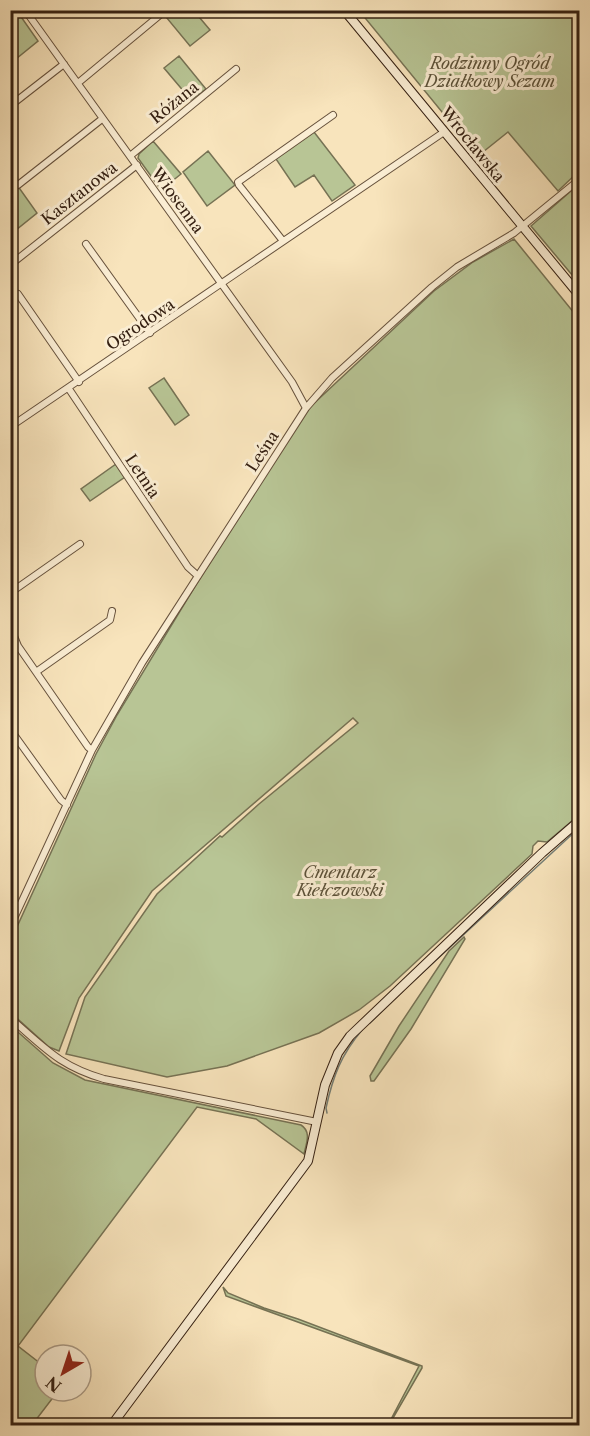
<svg xmlns="http://www.w3.org/2000/svg" width="590" height="1436" font-family="'Libre Caslon Text',serif">
<style>
.green{fill:#b8c595;stroke:#767254;stroke-width:1.5}
.lines{fill:none;stroke-linecap:round;stroke-linejoin:round}
.stream{stroke:#757e76;stroke-width:1.5}
.street-casing{stroke:#66513c;stroke-width:8}
.secondary-casing{stroke:#352012;stroke-width:10}
.street{stroke:#faedd3;stroke-width:6}
.secondary{stroke:#faedd3;stroke-width:8}
.labels{text-anchor:middle;dominant-baseline:central;stroke-width:6;stroke-linejoin:round;paint-order:stroke}
.park-label{font-size:16px;font-style:italic;fill:#5c5239;stroke:#faedd3}
.street-label{font-size:16px;fill:#352012;stroke:#faedd3}
</style>
<rect width="100%" height="100%" fill="#f8e4bc"/>
<filter id="stains"><feTurbulence type="fractalNoise" baseFrequency=".00333" numOctaves="4"/><feColorMatrix values="0 0 0 0 .2 0 0 0 0 .09 0 0 0 0 .02 0 0 0 .5 -.17"/></filter>
<radialGradient id="worn" r=".72"><stop offset=".6" stop-color="#630" stop-opacity="0"/><stop offset="1" stop-color="#630" stop-opacity=".3"/></radialGradient>
<path class="green" d="M11,10l6,1 21,30 -27,22z
M365,10l214,1v160l-21,20 -50,-59 -30,24 -117,-143z
M174,11h20l16,19 -20,16 -24,-29z
M179,56l27,33 -15,11 -27,-32z
M314,132l41,53 -23,16 -18,-26 -19,12 -19,-28z
M153,141l28,33 -20,16 -23,-32 1,-4z
M208,151l27,34 -28,21 -24,-34z
M10,175l27,38 -26,21h-1z
M579,184l1,97 -2,1 -47,-56z
M514,239l65,80v496l-32,27 -9,-1 -5,5 -1,8 -142,132 -31,24 -40,23 -92,33 -60,11 -101,-23 19,-57 72,-103 63,-58 2,1 37,-33 99,-81 -5,-5 -201,173 -73,107 -20,53 -10,-4 -38,-34v-73l85,-186 21,-39 80,-132 111,-174 126,-118 39,-29z
M164,378l25,37 -14,10 -26,-37z
M116,464l9,13 -35,24 -9,-12z
M464,937l1,2 -54,90 -37,52h-3l-1,-5 29,-50 50,-75z
M10,1025l43,38 32,17 216,45c11,7 5,19 3,29l-48,-35 -59,-12 -179,239 27,21v24h13l-26,34h-21z
M223,1287l5,6 36,15 34,11 124,47v2l-33,57h-1l31,-59 -193,-70z"/>
<g class="lines">
<path class="stream" d="M407,987l173,-160
M370,1023l33,-32
M327,1113l-1,-5c7,-32 15,-53 36,-78"/>
<defs>
<path id="street" d="M25,10l267,372 14,26
M349,17l8,-7
M78,83l88,-73
M10,106l54,-42
M130,156l106,-87
M18,185l84,-66
M283,241l-44,-56 -1,-3 95,-67
M86,244l64,89
M10,265l127,-100
M18,294l61,88
M69,389l119,178 10,9
M10,427l434,-295
M10,593l70,-49
M10,626l8,20 70,101 4,3
M36,672l74,-52 2,-9
M10,729l51,71 6,5
M10,927l82,-177 50,-87 164,-255 26,-30 100,-91 25,-20 57,-34 66,-54
M10,1018c34,29 49,48 94,61l213,43"/>
<path id="secondary" d="M344,10l236,286
M111,1426l197,-265 17,-76 13,-32 12,-17 192,-183 38,-33"/>
</defs>
<use href="#street" class="street-casing"/>
<use href="#secondary" class="secondary-casing"/>
<use href="#street" class="street"/>
<use href="#secondary" class="secondary"/>
</g>
<g class="labels">
<g class="park-label">
<text x="490" y="63">Rodzinny Ogród<tspan x="490" dy="18">Działkowy Sezam</tspan></text>
<text x="340" y="872">Cmentarz<tspan x="340" dy="18">Kiełczowski</tspan></text>
</g>
<g class="street-label">
<text transform="translate(174 102) rotate(-39)">Różana</text>
<text transform="translate(473 144) rotate(51)">Wrocławska</text>
<text transform="translate(79 193) rotate(-38)">Kasztanowa</text>
<text transform="translate(178 200) rotate(54)">Wiosenna</text>
<text transform="translate(140 324) rotate(-34)">Ogrodowa</text>
<text transform="translate(262 451) rotate(-57)">Leśna</text>
<text transform="translate(143 476) rotate(56)">Letnia</text>
</g>
</g>
<rect width="590" height="1436" fill="none" stroke="#f8e4bc" stroke-width="36"/>
<rect x="12" y="12" width="566" height="1412" fill="none" stroke="#352012" stroke-width="3"/>
<rect x="18" y="18" width="554" height="1400" fill="none" stroke="#352012" stroke-width="1.5"/>
<g transform="translate(63 1373) rotate(219)"><circle r="28" fill="#faedd3" stroke="#ab9b86" stroke-width="1.5"/>
<path d="M0-4.5L10 22L0 15L-10 22Z" fill="#8f2418"/>
<text y="-9" font-size="16" font-weight="bold" text-anchor="middle" fill="#352012">N</text>
</g>
<rect width="100%" height="100%" filter="url(#stains)"/>
<rect width="100%" height="100%" fill="url(#worn)"/>
</svg>
